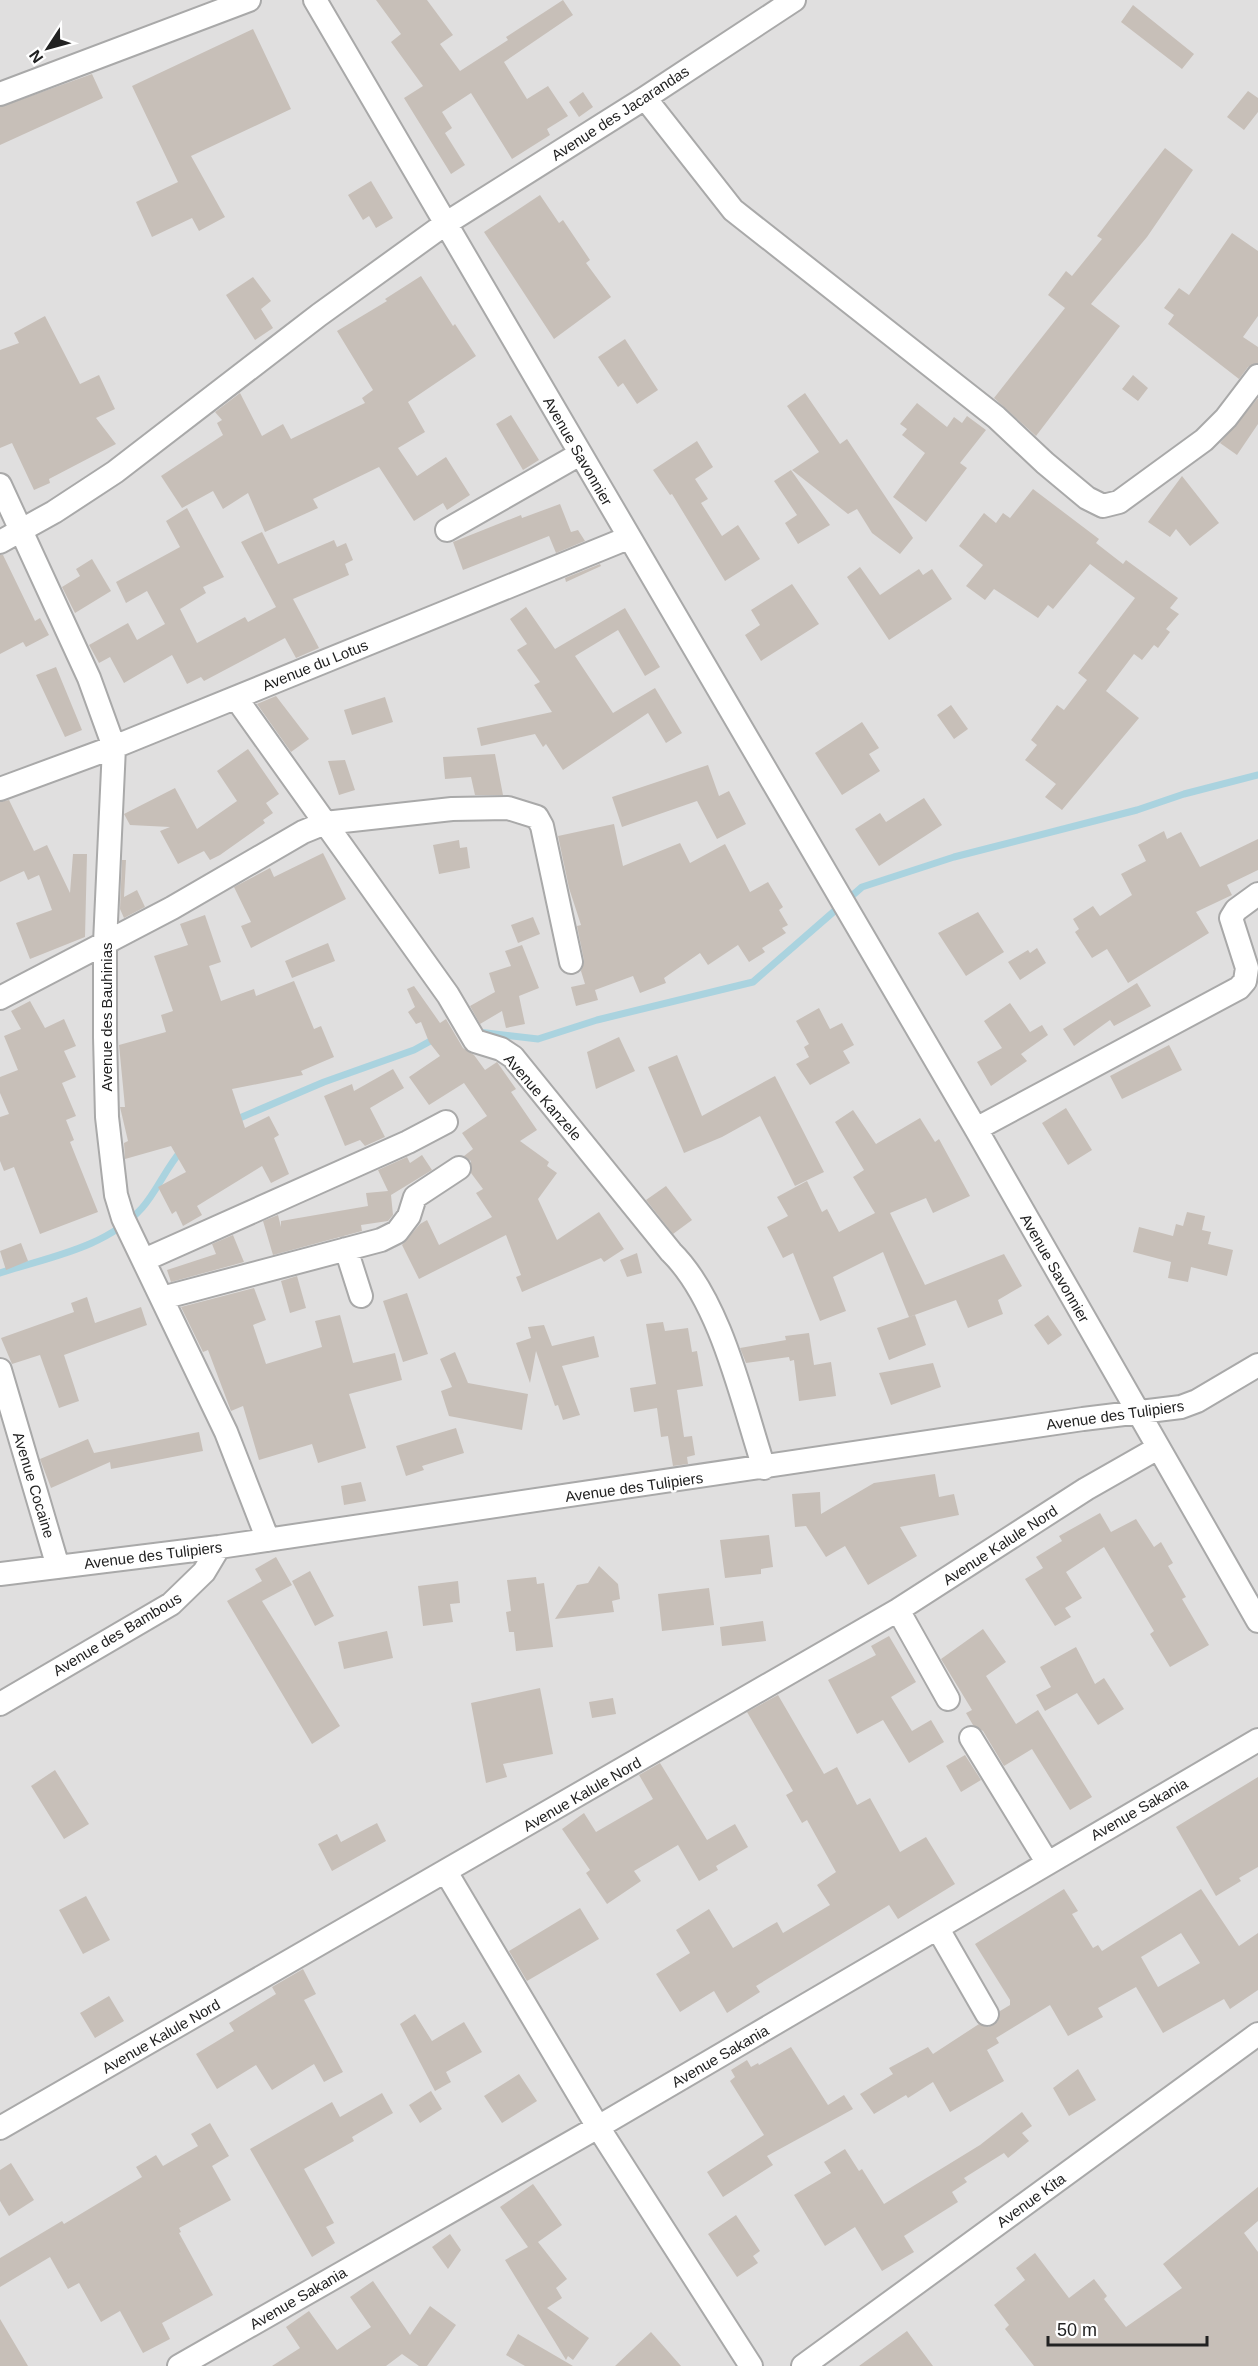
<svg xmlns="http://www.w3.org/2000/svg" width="1258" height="2366" font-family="Helvetica,sans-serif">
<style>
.residential{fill:#e0dfdf}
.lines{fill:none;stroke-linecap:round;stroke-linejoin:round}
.stream{stroke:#aad3df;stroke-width:7}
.building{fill:#c7bfb8;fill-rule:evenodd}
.minor-casing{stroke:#a9a9a9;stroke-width:26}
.minor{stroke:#fff;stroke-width:22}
.labels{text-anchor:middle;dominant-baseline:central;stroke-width:5;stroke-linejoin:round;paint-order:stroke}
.street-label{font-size:15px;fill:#222;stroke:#fff}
</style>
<rect width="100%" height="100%" fill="#f2efe9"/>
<path class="residential" d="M0,0h1258v2366h-1258z"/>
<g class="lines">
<path class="stream" d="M478,1032l60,7 59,-19 156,-38 109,-95 92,-30 183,-47 47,-16 74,-19
M235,1120l89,-38 90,-32 22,-12
M0,1273c49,-16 106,-25 142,-65 15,-17 24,-40 39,-57"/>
</g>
<path class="building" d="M376,0h51l26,35 -13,9 20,27 48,-31 -2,-3 57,-37 10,15 -69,47 23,37 21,-13 20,30 -21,13 3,6 -38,24 -41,-66 -29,19 10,16 -7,5 20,32 -14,9 -47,-76 19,-12 -32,-44 10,-8z
M1133,5l61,49 -12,15 -61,-47z
M253,29l38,80 -100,47 34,61 -26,14 -7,-13 -40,19 -16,-35 42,-20 -46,-96z
M92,74l11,24 -103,47v-38z
M1248,91l10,7v14l-14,18 -17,-13z
M583,92l10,15 -14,10 -10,-15z
M1165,148l28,22 -46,67 -56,67 29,22 -84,110 -42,-38 71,-90 -17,-13 18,-24 6,5 30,-37 -5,-3z
M371,181l22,37 -17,10 -7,-12 -6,4 -15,-25z
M540,195l19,28 4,-3 27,40 -4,3 25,34 -57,42 -70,-107z
M1232,233l26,18v65l-15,21 15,10v16l-10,4 -9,12 -71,-55 6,-9 -10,-7 15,-20 10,7z
M421,276l32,50 2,-2 21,32 -68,46 17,30 -27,16 19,28 29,-19 24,38 -23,15 -4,-7 -29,18 -35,-54 -66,32 5,9 -53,24 -17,-39 -25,16 -10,-18 -31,17 -21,-32 62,-41 -6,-12 5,-3 -7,-8 25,-19 22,43 21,-12 8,15 74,-36 -3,-5 11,-8 -36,-59 50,-30 -2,-2z
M253,277l18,24 -10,8 12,19 -18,12 -29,-45z
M45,316l35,68 19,-9 16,34 -19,9 20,26 -67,35 1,4 -16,7 -22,-47 -12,5v-98l19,-7 -5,-10z
M625,339l33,51 -21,14 -14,-21 -5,4 -20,-30z
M1133,375l15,13 -10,13 -16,-12z
M805,393l35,51 7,-5 66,99 -13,16 -28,-21 -15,-24 -9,5 -56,-44 27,-18 -32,-46z
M1258,398v26l-21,31 -17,-12z
M917,403l30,24 7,-10 8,6 5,-7 19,14 -26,33 7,5 -41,54 -33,-25 32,-44 -23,-18 5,-6 -7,-5z
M511,415l28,45 -16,10 -27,-46z
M697,441l16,26 -18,12 13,20 -7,4 21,33 16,-11 22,34 -35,22 -53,-87 -2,1 -17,-25z
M791,470l39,55 -32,19 -13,-21 12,-8 -23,-34z
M1182,476l37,47 -29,23 -14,-17 -6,8 -22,-15z
M1033,489l66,50 -3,4 27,21 3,-4 52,38 -8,10 9,6 -13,15 4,3 -12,16 -4,-3 -12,15 -8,-6 -28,37 33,27 -77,92 -17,-13 11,-13 -31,-24 12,-15 -6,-5 26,-35 7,5 23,-30 -9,-7 57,-75 -45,-34 -37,45 -5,-4 -10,13 -44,-29 -9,11 -19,-14 17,-21 -24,-19 25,-33 12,10 7,-10 7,5z
M560,504l11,28 7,-2 7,11 -29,12 -7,-17 -86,34 -10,-28 68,-27 1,3z
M187,508l37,69 -21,10 3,6 -26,16 17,34 48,-26 3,5 28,-15 -35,-65 21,-10 16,32 56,-24 3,7 9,-4 7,17 -8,4 4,11 -56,24 26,49 -23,10 -11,-20 -81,43 -3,-4 -14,7 -15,-29 -48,28 -14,-26 -11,6 -10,-18 39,-22 9,17 28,-16 -18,-33 -21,12 -10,-21 64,-35 -14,-26z
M0,555h3l32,66 5,-3 9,17 -23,12 -3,-5 -23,12z
M92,559l19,32 -36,22 -13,-26 18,-11 -4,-7z
M600,564l1,2 -35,16 -1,-4z
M860,567l20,28 39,-26 4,6 9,-6 20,30 -63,41 -42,-63z
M792,584l27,40 -58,37 -16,-26 15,-10 -9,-15z
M526,607l29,42 70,-41 35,59 -15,9 -27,-46 -43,26 38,57 42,-25 27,45 -16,10 -18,-30 -85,57 -17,-26 -3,3 -8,-13 -54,12 -4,-18 75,-16 -18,-27 6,-3 -23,-32 10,-6 -17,-25z
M56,667l26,63 -17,7 -29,-62z
M276,696l33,43 -18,13 -34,-48z
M385,697l8,25 -41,13 -8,-25z
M951,705l17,24 -14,10 -17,-24z
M862,722l17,26 -10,6 11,17 -38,24 -27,-42z
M248,749l31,45 -13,9 7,10 -10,7 2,3 -45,32 -10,5 -6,-9 -26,13 -18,-33 10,-4 -40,-2 -6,-11 51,-26 22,41 40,-28 -20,-30z
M495,754l8,41h-28l-4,-18 -26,2 -2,-22z
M345,760l10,30 -16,5 -11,-34z
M708,765l11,31 10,-5 17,33 -29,15 -20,-38 -75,26 -10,-30z
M924,798l18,27 -63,41 -24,-37 25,-16 6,9z
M9,800l25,51 13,-6 23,48 3,-39h14l-2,83 -55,22 -14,-36 36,-13 -13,-35 -11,5 -4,-9 -24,11v-80z
M614,824l9,42 57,-23 10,20 35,-19 25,48 18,-10 15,25 -4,3 9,15 -6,3 4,5 -24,15 3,4 -16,10 -11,-17 -30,20 -8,-12 -36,25 2,5 -26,10 -7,-17 -38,14 3,10 -22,6 -5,-19 14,-3 -4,-13 3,-11 -7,-34 4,-1 -12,-37 -11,-52z
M1164,831l3,8 14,-7 19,35 58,-28v31l-31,15 5,10 -36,17 13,21 -81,50 -21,-34 -15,9 -17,-26 4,-3 -6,-10 20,-13 7,10 32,-21 -11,-21 25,-13 -8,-16z
M459,840l1,8 7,-1 3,21 -31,6 -6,-29z
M323,853l23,46 -95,49 -10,-22 10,-4 -17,-35 36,-19 4,9z
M122,860h4l-2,37 13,-7 8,17 -21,11 -4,-9z
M978,912l26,40 -38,24 -28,-43z
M205,915l16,47 -12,4 12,35 33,-12 2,7 38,-15 20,48 7,-3 13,31 -33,14 2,4 -71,14 13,39 24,-12 10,19 -5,3 15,36 -18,9 -9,-17 -65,40 5,9 -19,11 -7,-15 -4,3 -14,-27 28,-15 -15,-26 -46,13 -1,-16 4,-2 -8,-34h5l-6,-62 47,-13 -5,-17 12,-4 -19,-55 34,-11 -8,-21z
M533,917l7,17 -22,9 -7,-18z
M328,943l7,18 -43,17 -7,-17z
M522,945l17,43 -20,8 6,28 -19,4 -4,-17 -22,13 -10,-18 25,-14 -6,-19 22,-7 -6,-15z
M1037,948l9,15 -26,17 -12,-18 20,-12 2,3z
M1137,983l14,23 -37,20 -4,-6 -36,26 -11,-17z
M414,986l26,37 6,-4 17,29 11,7 11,15 12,-8 19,27 -5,3 26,38 -17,11 29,21 -2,4 10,7 -19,26 19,41 42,-28 25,37 -20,13 -3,-4 -79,34 -6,-15 5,-2 -15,-40 -87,44 -17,-34 18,-21 7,-4 12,25 53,-28 -16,-24 7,-4 -12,-16v-12l-7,-5 9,-7 -11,-16 25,-17 -23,-33 -35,22 -20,-28 31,-21 -11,-14 -8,-20 -5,2 -8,-12 7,-5 -8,-18z
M30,1001l15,27 19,-9 12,27 -12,5 12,26 -14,6 14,33 -10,4 8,20 -4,2 28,70 -58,22 -26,-67 -10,4 -4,-10v-44l9,-3 -9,-21v-16l18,-7 -14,-34 17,-7 -10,-18z
M1010,1003l20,29 12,-7 6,10 -27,19 6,7 -36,25 -14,-24 25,-14 -18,-27z
M819,1008l11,21 12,-6 12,22 -11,6 7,12 -40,22 -14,-21 13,-7 -5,-10 5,-3 -13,-23z
M619,1037l16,34 -39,18 -9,-37z
M1169,1045l13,25 -60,29 -12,-23z
M677,1055l25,61 73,-40 49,96 -29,14 -35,-70 -38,21 -38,16 -36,-86z
M393,1069l11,19 -34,20 15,29 -20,9 -5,-6 -15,6 -21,-50 28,-12 2,7z
M1066,1108l26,42 -24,15 -26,-42z
M853,1110l23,34 44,-26 15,24 4,-3 31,57 -37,17 -7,-15 -36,15 35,72 79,-31 18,32 -24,14 5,14 -35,14 -12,-28 -47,17 -26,-65 -50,25 13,34 -26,10 -27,-68 -10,5 -16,-31 21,-11 -11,-19 30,-16 15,31 5,-3 12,23 36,-19 -22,-36 11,-7 -29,-48z
M422,1155l10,15 -41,25 2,20 -5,6 -27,4 1,6 -89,24 -10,-34 15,-6 3,12v-6l87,-15 -2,-13 22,-2 -10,-21 29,-13 3,6z
M666,1186l26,34 -19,14 -27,-34z
M1187,1212l18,4 -3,14 9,2 -3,12 25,6 -6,26 -36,-9 -3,15 -20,-4 3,-16 -38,-10 6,-25 34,9 3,-12 7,2z
M233,1235l11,27 -73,20 -4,-12 49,-16 -4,-10z
M21,1243l7,18 -22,9 -6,-19z
M637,1253l5,20 -15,4 -7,-17z
M297,1276l9,32 -16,5 -9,-32z
M254,1288l12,32 -13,5 13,39 56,-17 -7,-26 25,-6 13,48 42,-10 7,27 -53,14 17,54 -48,15 -6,-19 -53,16 -16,-54 -12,5 -23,-61 -5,2 -22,-45z
M407,1293l21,61 -25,8 -20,-61z
M87,1297l8,26 46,-16 6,18 -83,30 15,46 -20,7 -19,-53 -28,9 -11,-26 73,-26 -3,-9z
M915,1315l11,30 -37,15 -12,-32z
M1048,1315l14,20 -14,10 -14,-20z
M663,1322l2,9 23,-3 4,24 5,-1 6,35 -26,4 7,47 8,-1 3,19 -8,2 1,7 -15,2 -5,-30 -7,1 -4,-29 -23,4 -4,-24 26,-4 -10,-60z
M544,1325l8,21 42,-10 5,21 -37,9 18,49 -17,5 -5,-15 -3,1 -19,-55 -6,32 -14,-40 15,-5 -3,-11z
M809,1333l5,32 17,-3 5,34 -37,5 -5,-41 -4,1 -1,-4 -43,6 -6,-15 46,-8 -1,-4z
M455,1352l13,31 60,11 -6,36 -73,-14 -8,-25 11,-4 -12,-28z
M933,1363l8,24 -50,18 -12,-32z
M456,1428l8,25 -42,13 2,4 -18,6 -10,-30z
M199,1432l4,19 -92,18 -1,-7 -59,26 -11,-29 48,-20 6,14z
M935,1474l4,23 15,-3 5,21 -59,12 17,29 -49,29 -23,-39 -19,11 -20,-31 -11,1 -3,-33 28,-2 1,22 53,-31z
M361,1482l5,19 -22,4 -3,-19z
M1100,1513l11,19 25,-13 18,28 7,-5 12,21 -5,3 18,31 -4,2 27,46 -39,22 -20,-33 4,-3 -50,-84 -38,25 16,26 -17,10 6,9 -16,9 -30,-47 18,-11 -7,-11 26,-16 -3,-5z
M769,1535l4,32 -12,2v5l-36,4 -5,-38z
M276,1557l16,28 -30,16 78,125 -28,18 -85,-143 35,-20 -7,-12z
M599,1566l19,18 2,15 -8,2 2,11 -59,7 22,-34 11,-2z
M310,1571l24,45 -19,10 -23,-45z
M536,1577l1,7 7,-1 9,64 -37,4 -2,-19h-5l-3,-20 5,-1 -4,-31z
M458,1581l2,22 -10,1 3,18 -30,4 -5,-40z
M709,1588l5,37 -52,6 -4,-37z
M763,1621l3,20 -44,5 -2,-19z
M983,1629l23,33 -20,14 30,48 22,-14 54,87 -22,13 -38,-61 -28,17 -21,-35 -10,-6 -7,-12 6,-3 -31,-51z
M387,1631l6,27 -49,11 -6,-27z
M889,1636l27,46 -25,15 21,34 19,-11 13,22 -35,21 -26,-43 -26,14 -29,-54 48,-25 -5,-9z
M1076,1647l19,37 9,-6 20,31 -26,16 -21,-32 -32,18 -9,-16 15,-8 -11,-20z
M540,1688l13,66 -50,10 4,13 -21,6 -15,-80z
M778,1695l46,79 13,-7 20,38 13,-7 30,54 26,-15 29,47 -57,35 -9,-14 -133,81 4,6 -33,21 -13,-22 -34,21 -24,-38 34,-21 -14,-23 33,-21 24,39 44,-26 6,11 47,-28 -13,-20 19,-13 -29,-52 -5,3 -16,-28 7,-4 -46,-79z
M613,1698l3,16 -24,4 -3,-16z
M965,1755l16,25 -20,12 -15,-26z
M660,1763l47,77 28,-16 13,23 -32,19 2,4 -19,11 -21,-36 -44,26 7,10 -34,23 -21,-31 4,-3 -28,-41 22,-16 12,19 57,-33 -14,-24z
M55,1770l34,54 -25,15 -33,-53z
M1258,1777v90l-19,11 2,3 -25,15 -40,-69z
M377,1823l9,18 -54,30 -14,-27 19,-10 4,8z
M1064,1889l14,22 -6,3 21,34 5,-3 4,6 99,-62 38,57 19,-13v57l-28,19 -6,-10 -61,34 -27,-46 -38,21 5,9 -35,19 -18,-31 -54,33 3,5 -12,7 17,31 -54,31 -17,-30 -25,16 -2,-3 -32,19 -14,-20 33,-20 -4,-6 39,-21 5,7 46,-30 9,3 10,-6 2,-10 10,-6v-5l-35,-56zM1181,1933l19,30 -42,24 -17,-30z
M86,1896l24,44 -27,14 -24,-44z
M580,1908l19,31 -72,42 -18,-30z
M303,1969l13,25 -12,6 39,72 -19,10 -10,-18 -42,26 -16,-25 -39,24 -21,-35 38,-23 -5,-8 47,-29 -4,-7z
M109,1996l15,25 -29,17 -15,-25z
M415,2014l17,27 32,-19 18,30 -36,20 5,10 -16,9 -35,-67z
M791,2047l37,58 16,-10 9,14 -86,47 6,9 -50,32 -16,-25 57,-37 -34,-54 5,-4 -4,-7 16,-10 4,7 7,-4 1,2z
M1078,2069l18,31 -27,16 -16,-28z
M519,2074l18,27 -35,22 -18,-27z
M431,2091l11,18 -22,14 -11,-18z
M382,2093l11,20 -41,24 2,4 -50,28 30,54 -8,4 9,16 -23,14 -62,-108 82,-47 8,15z
M1022,2112l10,14 -10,7 7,8 -21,17 -4,-5 -40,25 3,4 -15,10 6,10 -54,34 10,16 -32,19 -27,-44 -30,19 -31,-51 37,-22 -7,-11 21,-13 14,22 3,-2 22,35 96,-59z
M210,2123l19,33 -17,10 19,34 -52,28 2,4 -2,1 34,62 -51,28 8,16 -27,14 -23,-42 -19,11 -22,-39 -11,6 -18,-32 -50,30v-29l62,-37 2,3 78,-47 -6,-10 20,-12 7,11 35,-20 -7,-12z
M11,2163l23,37 -25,16 -9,-15v-31z
M533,2184l29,41 -24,17 29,37 -11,9 6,10 -15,10 42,30 -16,22 -5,-4 -2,4 -61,-100 23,-13 -28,-40z
M1258,2187v34l-14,12 14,19v114h-224l-29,-37 4,-4 -15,-20 31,-25 -9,-12 19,-15 34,45 25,-19 13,17 -3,3 22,28 56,-39 -19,-24z
M736,2215l24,36 -7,5 5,7 -21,14 -29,-43z
M450,2234l11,16 -13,19 -16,-22z
M373,2281l37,54 20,-29 26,19 -29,41h-8l-17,-12 -16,12h-114l28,-18 -14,-21 23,-16 28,39 34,-23 -21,-30z
M0,2319l28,47h-28z
M907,2331l26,35h-74z
M651,2332l30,34h-66z
M518,2334l55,32h-48l-19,-11z"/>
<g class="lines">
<defs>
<path id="minor" d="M315,0l661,1129 282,492
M0,94l249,-94
M645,98l88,112 263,207 49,46 42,35 16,8 16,-4 85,-62 22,-22 32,-42
M0,485l89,193 25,69 -9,196v94l2,80 9,78 7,23 103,214 42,108
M447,530l133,-76
M0,542l54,-30 61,-40 204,-157 126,-91 200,-126 149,-98
M236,698l212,297 27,46 26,8 12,8 158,195c50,49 71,149 93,216
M0,789l114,-42 514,-209
M0,998l172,-90 131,-76 22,-9 127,-14 56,-1 29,9 5,9 29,136
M976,1129l263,-141 6,-7 2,-13 -16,-50 5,-8 22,-16
M346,1249l15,47
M144,1260l264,-118 38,-20
M162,1298l219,-58 16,-8 12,-16 6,-19 44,-29
M0,1370l58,197
M0,1574l219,-27 864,-128 98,-12 16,-6 61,-36
M898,1610l50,89
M0,1704l171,-100 33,-32 15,-25
M971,1738l76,124
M446,1872l152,255 153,239
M938,1929l49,85
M0,2128l898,-518 188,-121 72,-41
M179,2366l419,-239 660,-387
M803,2366l455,-332"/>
</defs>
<use href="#minor" class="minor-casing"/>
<use href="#minor" class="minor"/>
</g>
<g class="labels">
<g class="street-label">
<text transform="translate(620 113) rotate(-33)">Avenue des Jacarandas</text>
<text transform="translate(578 451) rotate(60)">Avenue Savonnier</text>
<text transform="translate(315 665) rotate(-22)">Avenue du Lotus</text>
<text transform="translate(106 1017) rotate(-90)">Avenue des Bauhinias</text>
<text transform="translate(543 1097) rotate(49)">Avenue Kanzele</text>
<text transform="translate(1055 1268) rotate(60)">Avenue Savonnier</text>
<text transform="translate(1115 1415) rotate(-8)">Avenue des Tulipiers</text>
<text transform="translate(34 1485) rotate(73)">Avenue Cocaine</text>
<text transform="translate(634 1487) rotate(-8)">Avenue des Tulipiers</text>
<text transform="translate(1000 1545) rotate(-33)">Avenue Kalule Nord</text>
<text transform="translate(153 1555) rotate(-7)">Avenue des Tulipiers</text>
<text transform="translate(117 1634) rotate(-31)">Avenue des Bambous</text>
<text transform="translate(582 1794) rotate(-30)">Avenue Kalule Nord</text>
<text transform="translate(1139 1809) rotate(-30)">Avenue Sakania</text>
<text transform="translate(161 2036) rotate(-30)">Avenue Kalule Nord</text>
<text transform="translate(720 2056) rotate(-30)">Avenue Sakania</text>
<text transform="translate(1031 2200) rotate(-36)">Avenue Kita</text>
<text transform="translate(298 2298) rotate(-30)">Avenue Sakania</text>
</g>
</g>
<g transform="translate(48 48) rotate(234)" stroke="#ffffff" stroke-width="4.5" paint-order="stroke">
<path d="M0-4.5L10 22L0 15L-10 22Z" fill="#222222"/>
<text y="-9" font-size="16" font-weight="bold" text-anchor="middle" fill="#222222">N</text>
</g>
<path d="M1048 2336v9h159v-9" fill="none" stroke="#222222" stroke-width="3"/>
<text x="1057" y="2336" font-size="18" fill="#222222" stroke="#ffffff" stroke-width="4.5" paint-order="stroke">50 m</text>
</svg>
